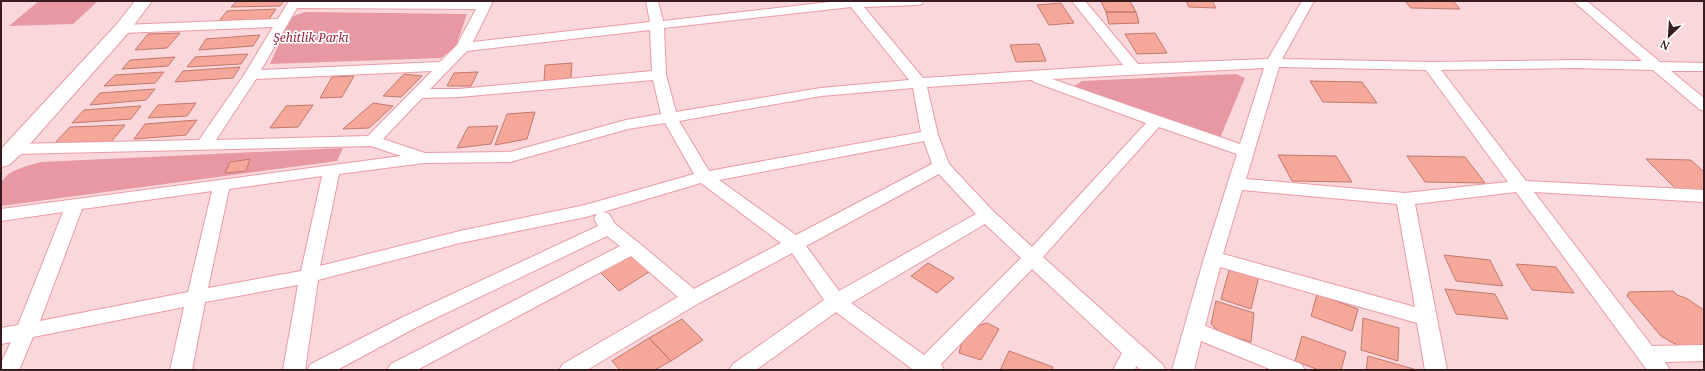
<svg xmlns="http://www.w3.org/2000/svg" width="1705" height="371" font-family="'Noto Serif',serif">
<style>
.green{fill:#e898a3}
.building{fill:#f5a79a;stroke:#c2796d}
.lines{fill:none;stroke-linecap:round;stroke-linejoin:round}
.street-casing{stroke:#e99ca6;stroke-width:2}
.secondary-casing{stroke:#e99ca6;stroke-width:2}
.street{fill:#fff;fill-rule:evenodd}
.secondary{fill:#fff;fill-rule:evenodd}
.labels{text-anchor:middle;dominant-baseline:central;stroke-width:3.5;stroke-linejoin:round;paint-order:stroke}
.park-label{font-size:12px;font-style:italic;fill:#932240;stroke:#fff}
</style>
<rect width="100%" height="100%" fill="#f9d7db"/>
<path class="green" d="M39,1h59l-25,23 -64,2z
M305,12l162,2 -11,32 -15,12 -171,6 21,-47z
M1236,74l9,4 -25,60 -147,-51 9,-6z
M343,148l-6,13 -336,45c0,-7 -1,-16 0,-22 3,-13 29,-19 40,-22z"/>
<path class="building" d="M237,1h47l-4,5 -49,1z
M1101,1h29l6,11h-30z
M1186,1h26l4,7 -27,-1z
M1405,1h48l7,8 -49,-1z
M1061,3l13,20 -25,2 -12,-20z
M276,9l-7,10 -50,2 8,-10z
M1106,12h30l3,11 -30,1z
M180,33l-13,15 -32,2 13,-16z
M1155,33l12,20 -30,1 -12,-20z
M260,35l-7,11 -54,4 7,-11z
M1039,44l7,17 -30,1 -6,-17z
M248,54l-7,10 -54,3 8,-10z
M175,57l-7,9 -46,3 8,-9z
M572,63l-1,15 -27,3 1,-16z
M240,67l-7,11 -58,4 8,-11z
M164,72l-9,11 -51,3 11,-11z
M478,72l-7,14h-24l7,-13z
M404,74l18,2 -21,21 -18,-1z
M354,76l-12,21 -22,1 12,-21z
M1310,81l52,1 15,21 -54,-1z
M155,89l-9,11 -56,5 10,-12z
M196,103l-9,13 -39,2 10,-13z
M373,103l20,3 -24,22 -26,1z
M313,105l-15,22 -28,1 16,-22z
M141,106l-10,13 -59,4 12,-13z
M535,112l-8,27 -32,6 12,-31z
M197,120l-11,15 -52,4 11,-15z
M125,125l-14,17 -57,2 16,-17z
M498,126l-7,18 -34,4 11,-21z
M1278,155l58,1 16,26 -60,-1z
M1407,156l58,1 20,26 -60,-1z
M250,159l-4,12 -21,2 5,-11z
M1646,159l45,1 13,12v19h-26z
M630,254l22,16 -33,21 -19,-19z
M1444,255l46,5 13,26 -47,-5z
M928,263l26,15 -17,15 -26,-17z
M1516,264l40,3 18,26 -42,-3z
M1230,267l29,9 -8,33 -30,-10z
M1445,289l50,5 13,25 -52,-5z
M1673,291l4,4 9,3 18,12v36l-20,1 -11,-4 -12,-7 -34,-40 2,-4z
M1317,294l41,15 -6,22 -41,-15z
M1216,301l38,12 -3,29 -30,-9 -6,-5 -4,-4z
M1363,318l36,10 -1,33 -37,-11z
M682,319l21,21 -32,21 -22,-23z
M987,323l12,6 -18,31 -22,-7 2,-8 3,-6 16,-14z
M1302,336l44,16 -5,18h-22l-24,-9z
M649,338l22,23 -16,9h-35l-8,-9z
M1009,351l44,16 -1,3h-52z
M1368,356l49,14h-51z"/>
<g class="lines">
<defs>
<path id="street" d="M289,1h204l-20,41 177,-20 -4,-21h12l5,20 175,-20h85l-1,3 -5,1 -53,2 59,71 200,-13 -51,-64h13l53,63 130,-5 34,-58h12l-32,58 148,3 146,-2 66,1 -69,-60h14l73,61 44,1v8h-33l33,27v13l-5,-2 -46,-39 -77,-2 -135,2 85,111 178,9v12l-170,-10 118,154 52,-1v16l-39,1 5,8h-23l-131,-178 -101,12 32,166h-22l-8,-47 -197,-56 -15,59 96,38 4,6h-33l-71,-29 -7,29h-22l32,-112 33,-104 -78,-27 -116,130 119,107 4,6h-25l-5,-4 -1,4h-22l9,-17 -90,-84 -91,95 3,6h-33l1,-1 -76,-57 -80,58h-27l4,-6 91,-64 -32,-47 -93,50 -112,67h-28l4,-6 115,-67 -47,-41 -214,114h-30l4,-6 229,-118 -13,-10 -192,92 -78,42h-30l4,-6 90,-46 197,-92 -4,-8 3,-4 6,-2 6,2 6,10 24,19 55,46 87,-46 -80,-60 -115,34 -126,26 -142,37 -13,90h-22l15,-85 -93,17 -13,68h-22l14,-63 -151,30 -14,33h-18v-7l10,-21 -10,2v-16l17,-3 45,-113 -62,9v-12l400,-53 -30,-10 -357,8 -6,-1 -2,-4 2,-4 6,-1 185,-4 45,-65 29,-48 -151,6 -5,-1 -2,-3 2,-3 5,-1 156,-6zM851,7l58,73 -88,8 -145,24 -10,-37 -2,-47zM297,8l179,1 -19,36 -17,17 -179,8zM650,30l2,41 -193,18h-29l37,-38zM1279,67l147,3 82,112 -103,11 -159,-14zM1264,68l-24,76 -188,-65zM432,71l-64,65 -152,4 40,-61zM653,80l8,34 -35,6 -116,32 -85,1 -42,-14 39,-41 37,-1zM1032,80l2,2 112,41 -114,124 -39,-36 -44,-47 -11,-29 -11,-48zM913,88l8,44 -212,39 -30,-50 142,-25zM665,123l29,51 -109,31 -125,26 -140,35 19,-92 85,-11 86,-1 118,-33zM924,141l8,23 -136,71 -77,-55zM939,174l37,40 -137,77 -33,-45zM322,176l-21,95 -93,17 21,-99zM1242,190l155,14 18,103 -192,-53zM212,191l-24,101 -148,29 42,-112zM985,224l36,34 -97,97 -73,-52z"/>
<path id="secondary" d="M135,1h17l-24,32 -107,121 -12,11 -8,2v-18l115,-124z"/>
</defs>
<use href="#street" class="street-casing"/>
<use href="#secondary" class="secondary-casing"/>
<use href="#street" class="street"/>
<use href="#secondary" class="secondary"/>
</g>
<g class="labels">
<g class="park-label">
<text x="311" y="37">Şehitlik Parkı</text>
</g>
</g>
<rect width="1705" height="371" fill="none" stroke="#381b20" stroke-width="4"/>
<g transform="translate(1669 36) rotate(205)" stroke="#ffffff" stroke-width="3" paint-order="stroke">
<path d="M0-3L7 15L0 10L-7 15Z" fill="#381b20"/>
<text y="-6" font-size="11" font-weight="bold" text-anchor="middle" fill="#381b20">N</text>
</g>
</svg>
